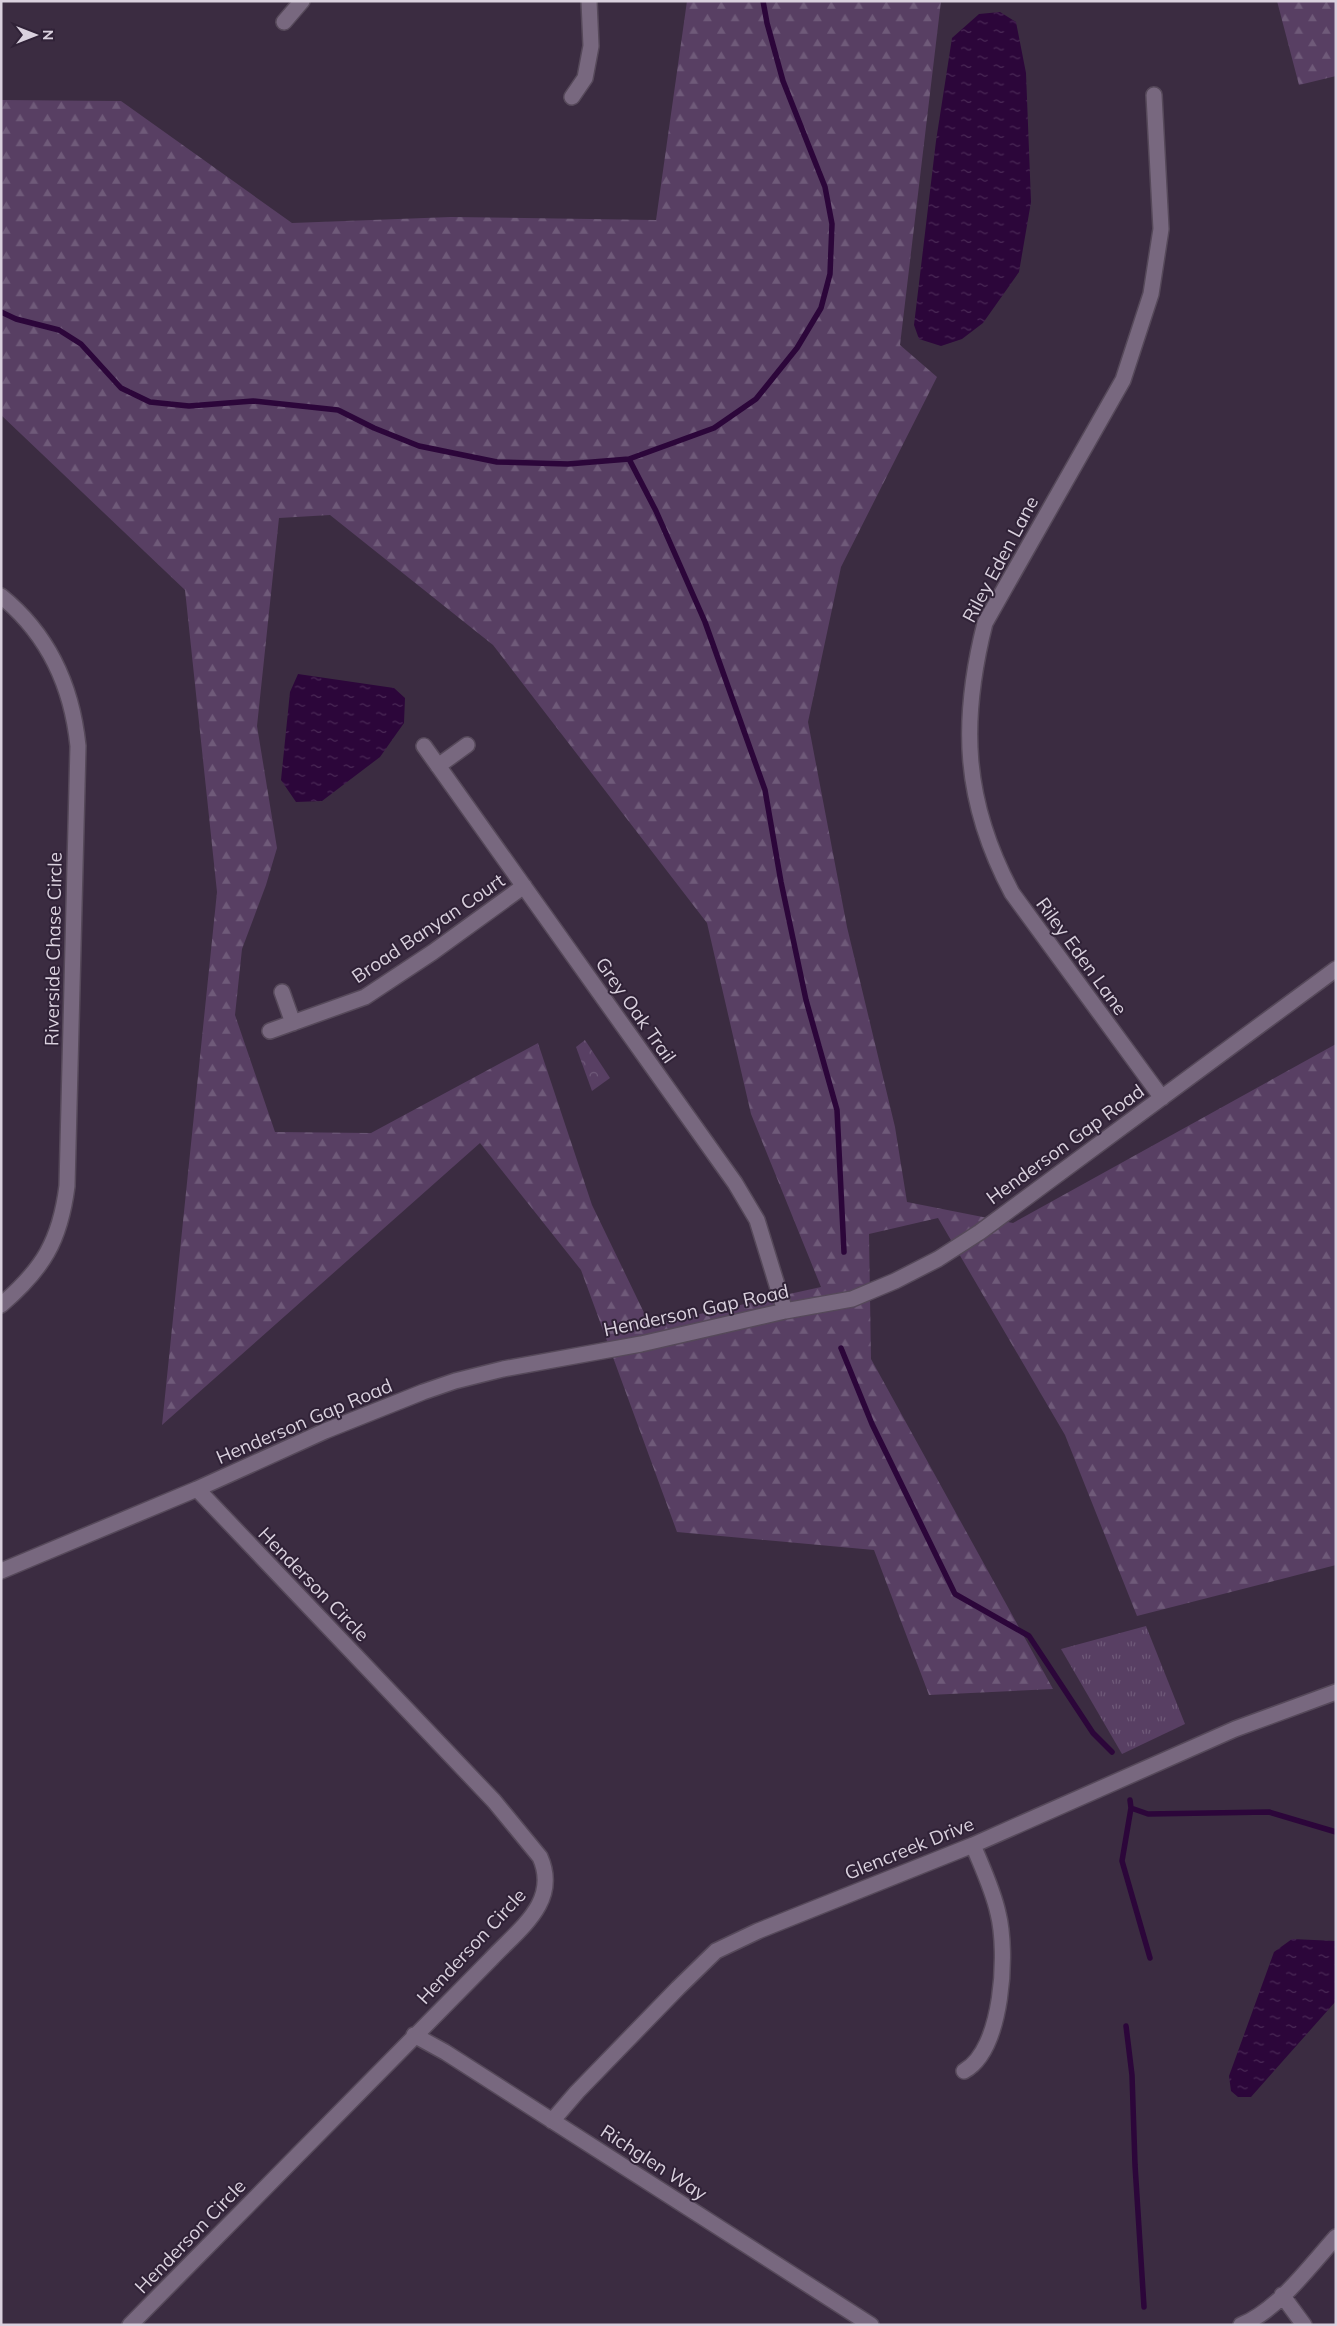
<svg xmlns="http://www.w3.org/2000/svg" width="1337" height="2326" font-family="Mulish,sans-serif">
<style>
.grass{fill:url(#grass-tufts)}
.forest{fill:url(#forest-firs);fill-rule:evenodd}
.park{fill:url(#park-crowns)}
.water{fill:url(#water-ripples)}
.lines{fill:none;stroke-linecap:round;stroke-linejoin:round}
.stream{stroke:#2c063a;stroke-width:5.5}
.minor-casing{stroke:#56495a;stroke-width:18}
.minor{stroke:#78687f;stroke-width:15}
.labels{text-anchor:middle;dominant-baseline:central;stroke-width:4;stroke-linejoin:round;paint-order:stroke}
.street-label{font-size:19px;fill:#dad1de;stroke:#302237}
</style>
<defs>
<pattern id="grass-tufts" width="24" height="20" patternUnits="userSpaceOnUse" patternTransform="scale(1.25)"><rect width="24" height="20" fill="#583f63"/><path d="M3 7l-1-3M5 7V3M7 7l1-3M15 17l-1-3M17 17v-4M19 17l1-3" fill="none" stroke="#6f5a79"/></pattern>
<pattern id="forest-firs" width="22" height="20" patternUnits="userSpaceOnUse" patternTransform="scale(1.25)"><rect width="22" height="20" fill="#583f63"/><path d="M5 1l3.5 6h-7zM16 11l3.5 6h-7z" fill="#6f5a79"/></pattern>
<pattern id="park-crowns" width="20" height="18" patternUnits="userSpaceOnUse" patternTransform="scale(1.25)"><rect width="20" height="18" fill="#583f63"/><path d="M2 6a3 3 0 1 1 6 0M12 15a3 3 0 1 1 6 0" fill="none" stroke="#6f5a79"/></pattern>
<pattern id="water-ripples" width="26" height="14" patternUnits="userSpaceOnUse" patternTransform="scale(1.25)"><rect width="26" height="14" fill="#2c063a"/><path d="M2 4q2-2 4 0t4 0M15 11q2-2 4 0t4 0" fill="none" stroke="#4a2956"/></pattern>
</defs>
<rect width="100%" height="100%" fill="#3b2c41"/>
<path class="grass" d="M1146,1626l39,98 -63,30 -61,-105z"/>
<path class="forest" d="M687,1h254l-41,344 37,32 -96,190 -33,155 39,205 48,200 12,75 106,21 323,-179v521l-199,51 -72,-181 -127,-217 -69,16 2,125 182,330 -124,6 -55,-145 -197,-18 -96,-262 -101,-127 -318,282 55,-533 -32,-302 -184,-175v-315l120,1 171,122 159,-6 205,3zM330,515l163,130 214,278 44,191 70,173 -171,38 -58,-120 -54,-162 -167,90 -96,-1 -40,-117 7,-66 24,-64 11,-37 -20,-122 22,-208z
M1277,1h59v75l-37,9z"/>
<path class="park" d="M585,1040l25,38 -18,13 -16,-44z"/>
<path class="water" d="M1000,12l16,10 10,51 5,129 -12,70 -36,51 -21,16 -21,7 -22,-7 -5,-14 22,-184 16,-103 27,-24z
M298,674l96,14 11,10 -1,25 -24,34 -58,44 -26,1 -15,-22 9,-88z
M1292,1939l44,2v60l-85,96h-13l-7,-6 -2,-15 45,-124z"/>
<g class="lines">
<path class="stream" d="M1,312l15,7 43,11 22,14 40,44 29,14 39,4 64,-5 85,9 36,18 45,18 78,16 71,2 61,-5 85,-31 42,-29 41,-51 24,-40 9,-34 2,-50 -7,-37 -42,-106 -16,-58 -4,-22
M629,459l27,52 49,111 60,168 16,92 25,118 31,110 7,142
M841,1348l31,76 83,170 74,42 64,97 19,19
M1130,1800l1,8 -9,53 28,97
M1131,1808l17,6 121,-2 67,20
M1126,2026l6,49 3,90 9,142"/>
<defs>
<path id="minor" d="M284,22l18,-21
M1154,95l7,134 -10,65 -28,86 -138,243c-25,99 -22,178 27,270l150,205
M572,97l13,-19 6,-32 -2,-45
M1,596c47,38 71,91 77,150l-11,440c-7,55 -24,83 -66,119
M424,746l311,437 22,37 28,91
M438,766l29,-21
M282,992l11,31
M270,1031l95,-34 68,-45 91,-66
M1,1571l196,-82 128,-58 98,-39 32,-11 48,-12 138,-25 144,-33 67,-12 43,-18 43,-22 42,-27 356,-263
M414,2035l31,17 426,273
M964,2071c39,-21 44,-119 34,-158 -5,-23 -16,-46 -25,-68
M552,2121l25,-29 101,-104 38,-37 42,-20 215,-86 262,-116 101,-37
M1282,2295l22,30
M130,2325l361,-366c28,-30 69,-57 49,-102l-46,-56 -297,-312
M1241,2325c36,-14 69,-59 95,-88"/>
</defs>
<use href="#minor" class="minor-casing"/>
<use href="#minor" class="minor"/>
</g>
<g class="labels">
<g class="street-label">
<text transform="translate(1000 559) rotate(-62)">Riley Eden Lane</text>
<text transform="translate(428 928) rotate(-34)">Broad Banyan Court</text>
<text transform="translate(53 949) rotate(-89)">Riverside Chase Circle</text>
<text transform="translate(1082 956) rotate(54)">Riley Eden Lane</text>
<text transform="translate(636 1010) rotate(55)">Grey Oak Trail</text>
<text transform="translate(1065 1144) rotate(-36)">Henderson Gap Road</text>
<text transform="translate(696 1310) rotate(-12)">Henderson Gap Road</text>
<text transform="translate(304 1421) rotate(-23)">Henderson Gap Road</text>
<text transform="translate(314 1584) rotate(46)">Henderson Circle</text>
<text transform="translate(909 1848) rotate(-22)">Glencreek Drive</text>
<text transform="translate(471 1946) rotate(-47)">Henderson Circle</text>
<text transform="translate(654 2162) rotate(33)">Richglen Way</text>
<text transform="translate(190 2236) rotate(-46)">Henderson Circle</text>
</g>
</g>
<rect width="1337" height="2326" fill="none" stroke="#dad1de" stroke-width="5"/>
<g transform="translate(35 35) rotate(90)" stroke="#302237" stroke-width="4" paint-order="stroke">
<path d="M0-4L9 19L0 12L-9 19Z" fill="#dad1de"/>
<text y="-8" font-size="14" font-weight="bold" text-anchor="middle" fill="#dad1de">N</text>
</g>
</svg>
